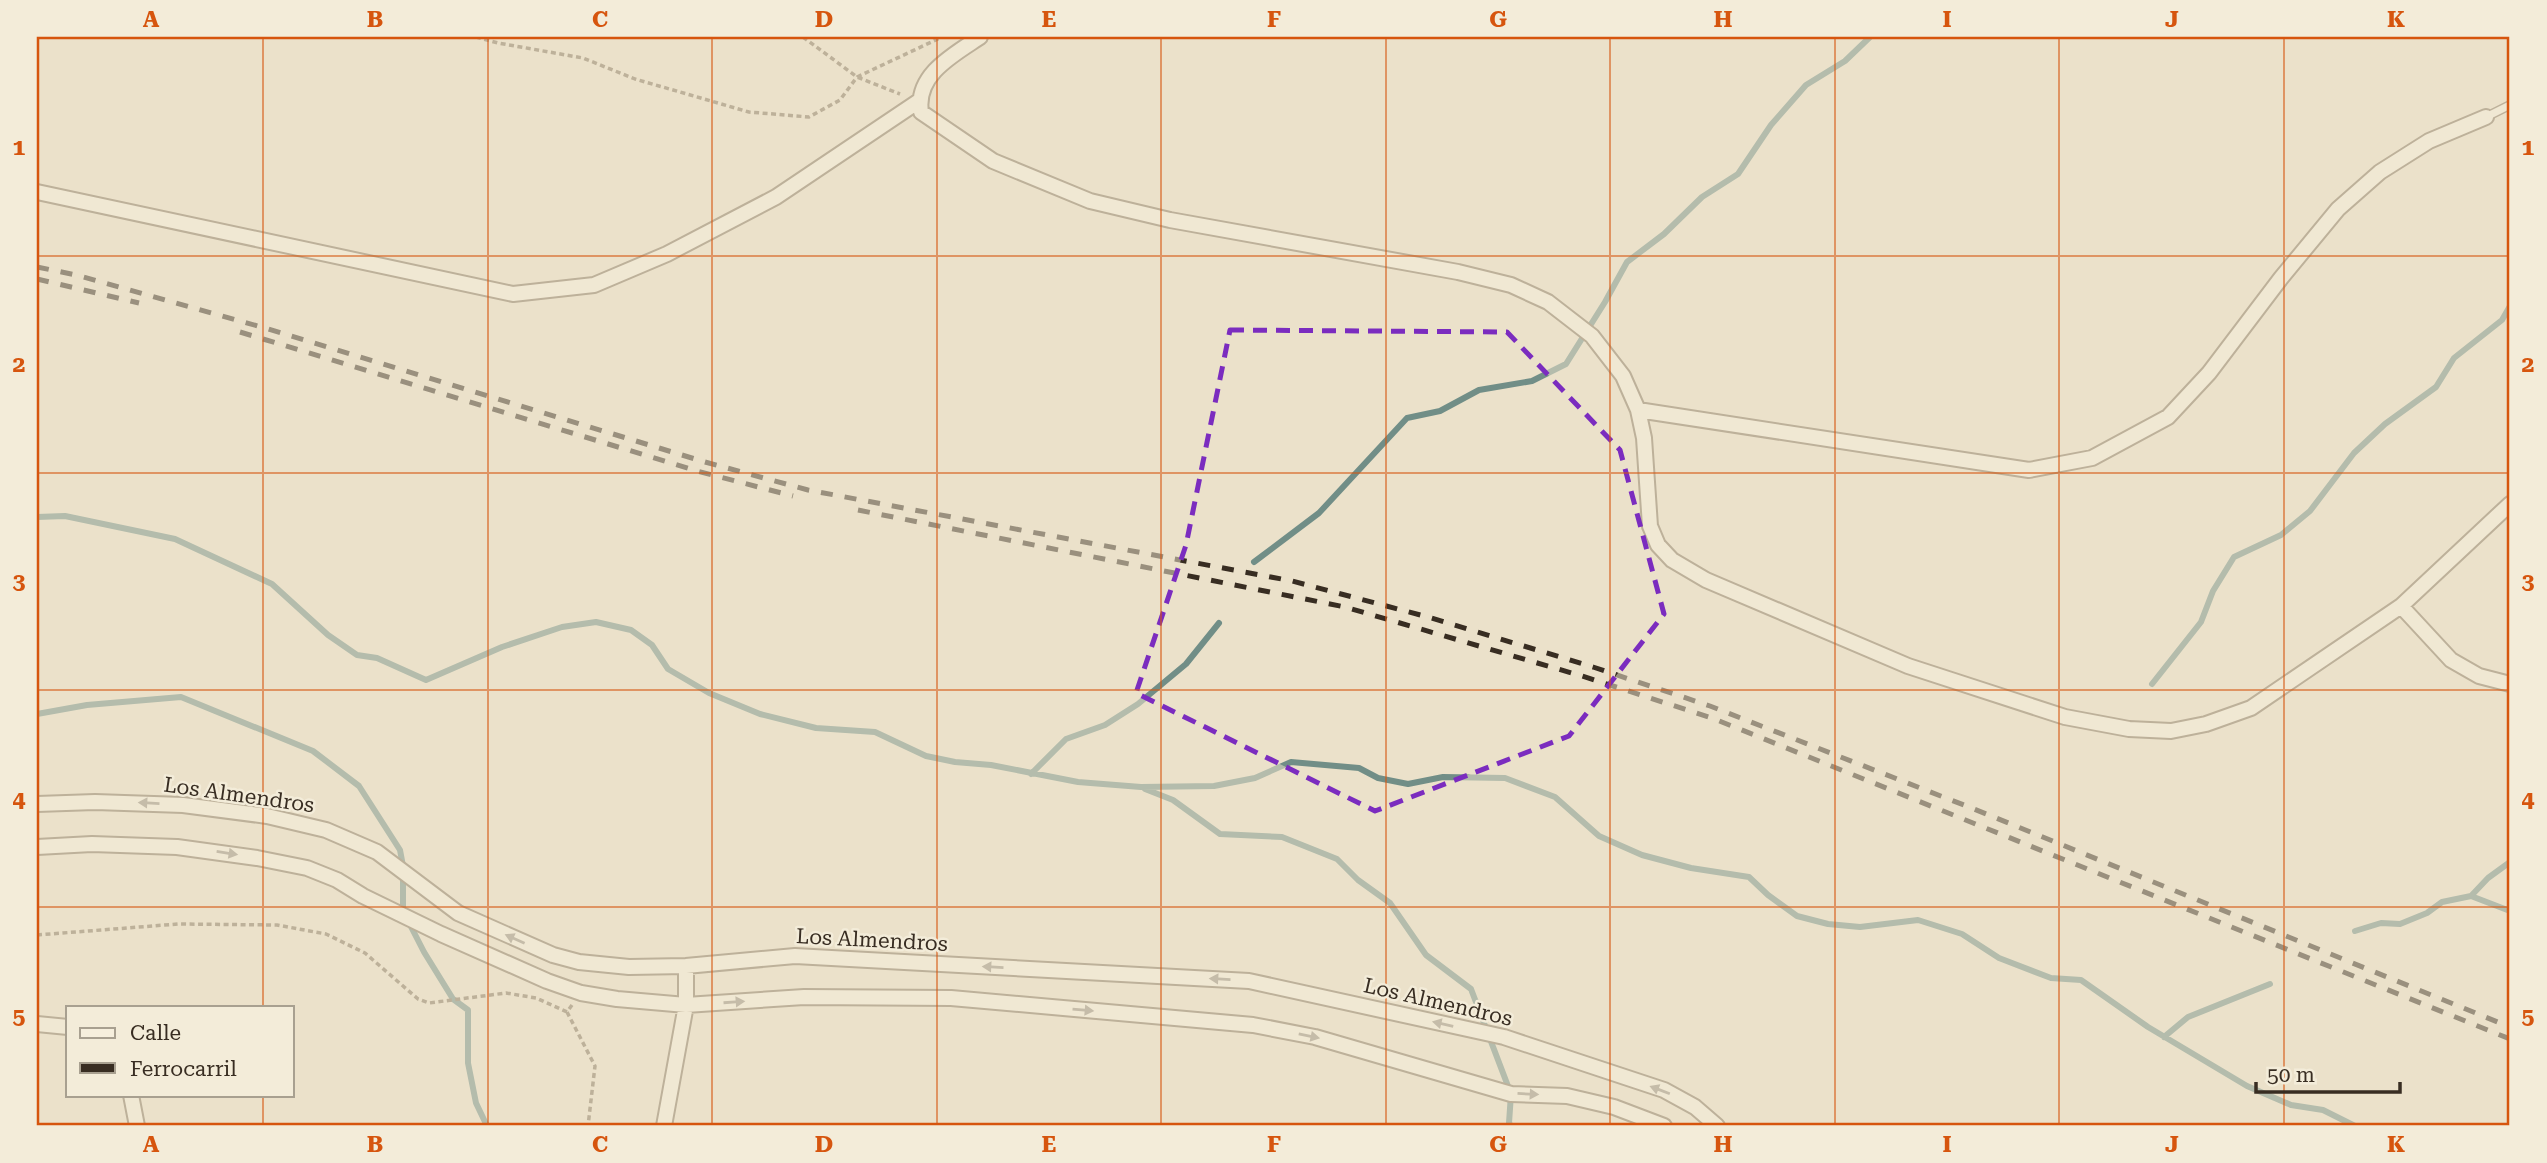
<svg xmlns="http://www.w3.org/2000/svg" width="2547" height="1163" font-family="'Roboto Serif',serif">
<style>
.lines{fill:none;stroke-linecap:round;stroke-linejoin:round}
.stream{stroke:#718e87;stroke-width:6}
.service-casing{stroke:#867560;stroke-width:10}
.minor-casing{stroke:#867560;stroke-width:18}
.path{stroke:#867560;stroke-width:3.5;stroke-dasharray:5 3.5;stroke-linecap:butt}
.service{stroke:#f6efdd;stroke-width:7}
.minor{stroke:#f6efdd;stroke-width:14}
.rail{stroke:#382d22;stroke-width:5;stroke-dasharray:12 12;stroke-linecap:butt}
.oneway{fill:#978e80}
.marked{fill:none;stroke:#7b2cbf;stroke-width:5;stroke-dasharray:14 9;stroke-linejoin:round}
.grid{fill:none;stroke:#d6550e;stroke-width:2;stroke-opacity:0.55}
.labels{text-anchor:middle;dominant-baseline:central;stroke-width:5;stroke-linejoin:round;paint-order:stroke}
.street-label{font-size:21px;fill:#382d22;stroke:#f3ecd9}
.neatline{fill:none;stroke:#d6550e;stroke-width:2.5}
.grid-label{font-size:23px;text-anchor:middle;font-weight:bold;fill:#d6550e}
</style>
<rect width="100%" height="100%" fill="#ebe1ca"/>
<g class="lines">
<path class="stream" d="M37,517l28,-1 110,23 97,45 56,51 29,20 20,3 49,22 76,-33 60,-20 34,-5 35,8 21,15 16,24 41,24 51,21 56,14 59,4 51,24 29,6 36,3 87,17 63,5 73,-1 41,-8 36,-16 68,6 19,10 30,6 35,-7 62,1 50,19 44,39 43,19 49,13 58,9 19,18 29,21 31,8 32,3 58,-7 44,14 37,24 52,20 30,2 67,47 99,59 44,19 32,5 32,16
M1254,562l65,-49 88,-95 33,-7 39,-21 53,-9 34,-17 39,-62 22,-40 37,-28 38,-37 36,-23 33,-49 35,-40 39,-24 25,-24
M2152,684l49,-62 12,-31 21,-34 47,-22 29,-24 44,-58 31,-29 51,-37 18,-29 48,-38 8,-14
M37,714l50,-9 94,-8 132,54 46,35 41,64 3,16v45l21,41 29,47 15,11v53l8,40 11,23
M1031,774l35,-35 39,-14 33,-21 48,-40 33,-41
M1145,789l28,11 47,34 62,3 55,22 21,21 32,23 36,52 45,34 40,105 -2,29 2,3
M2471,896l17,-18 22,-16
M2355,931l26,-8 19,1 27,-11 15,-11 29,-6 39,15
M2164,1037l24,-20 82,-33"/>
<defs>
<path id="service" d="M2486,117l24,-12"/>
<path id="minor" d="M980,37c-27,18 -65,38 -59,75l72,49 97,40 80,19 288,52 53,13 37,17 44,34 31,40 15,34 6,28 6,88 8,19 14,15 34,20 202,86 157,51 64,12 42,2 35,-7 45,-16 150,-102 109,-102
M37,192l476,102 81,-9 73,-31 109,-57 143,-96
M1638,410l391,60 63,-12 76,-41 41,-44 72,-95 57,-69 42,-37 49,-31 57,-24
M2401,606l50,54 28,16 31,8
M37,804l58,-2 88,3 84,11 59,14 51,22 81,61 95,42 26,7 50,5 57,-1 109,-10 454,25 255,56 160,53 31,17 22,19
M37,847l55,-3 85,3 80,11 50,10 30,12 26,16 78,38 106,47 34,12 36,6 69,6 118,-8 147,1 302,27 62,12 196,57 56,2 47,11 50,19
M37,1024l31,3
M131,1095l6,31
M664,1126l22,-121v-39"/>
</defs>
<use href="#service" class="service-casing"/>
<use href="#minor" class="minor-casing"/>
<path class="path" d="M476,37l22,6 85,15 52,21 114,33 60,5 31,-17 17,-23 85,-40
M803,37l54,40 43,17
M37,935l141,-11 99,1 49,9 39,19 53,46 11,4 77,-10 30,5 31,14
M572,1005l-5,7 28,54 -7,60"/>
<use href="#service" class="service"/>
<use href="#minor" class="minor"/>
<path class="rail" d="M37,267l39,8 189,53 440,134 103,28 484,91 136,36 165,50 117,39 259,101 541,220
M37,279l102,24
M240,332l457,139 96,25
M858,510l487,97 237,69 130,42 798,321"/>
</g>
<defs><path id="oneway-solid" d="M-6-.8H1V-3.2L6.5 0L1 3.2V.8H-6Z" transform="scale(1.75)"/></defs>
<g class="oneway">
<use href="#oneway-solid" transform="translate(149 803) rotate(-177)"/>
<use href="#oneway-solid" transform="translate(227 853) rotate(9)"/>
<use href="#oneway-solid" transform="translate(515 939) rotate(-156)"/>
<use href="#oneway-solid" transform="translate(993 967) rotate(-177)"/>
<use href="#oneway-solid" transform="translate(1220 979) rotate(-177)"/>
<use href="#oneway-solid" transform="translate(734 1002) rotate(-4)"/>
<use href="#oneway-solid" transform="translate(1083 1010) rotate(5)"/>
<use href="#oneway-solid" transform="translate(1443 1024) rotate(-167)"/>
<use href="#oneway-solid" transform="translate(1309 1036) rotate(12)"/>
<use href="#oneway-solid" transform="translate(1660 1090) rotate(-159)"/>
<use href="#oneway-solid" transform="translate(1528 1094) rotate(3)"/>
</g>
<path d="M0 0H2547V1163H0ZM1230,330l277,2 113,118 44,164 -95,122 -194,75 -239,-118 50,-148z" fill="#ebe1ca" fill-opacity=".55" fill-rule="evenodd"/>
<path class="marked" d="M1230,330l277,2 113,118 44,164 -95,122 -194,75 -239,-118 50,-148z"/>
<path class="grid" d="M263,37v970M488,37v1089M712,37v1089M937,37v1089M1161,37v1089M1386,37v1089M1610,37v1089M1835,37v1089M2059,37v1089M2284,37v1089M37,256h2473M37,473h2473M37,690h2473M37,907h2473M263,1095v31"/>
<g class="labels">
<g class="street-label">
<text transform="translate(239 795) rotate(8)">Los Almendros</text>
<text transform="translate(872 940) rotate(3)">Los Almendros</text>
<text transform="translate(1438 1002) rotate(13)">Los Almendros</text>
</g>
</g>
<rect width="2547" height="1163" fill="none" stroke="#f3ecd9" stroke-width="77"/>
<rect x="66" y="1006" width="228" height="91" fill="#f3ecd9" stroke="#a8a090" stroke-width="2"/>
<rect x="80" y="1028" width="35" height="10" fill="#f6efdd" stroke="#a8a090" stroke-width="2"/>
<text x="130" y="1040" font-size="21" fill="#382d22">Calle</text>
<rect x="80" y="1063" width="35" height="10" fill="#382d22" stroke="#a8a090" stroke-width="2"/>
<text x="130" y="1076" font-size="21" fill="#382d22">Ferrocarril</text>
<path d="M2256 1082v10h144v-10" fill="none" stroke="#382d22" stroke-width="3.5"/>
<text x="2267" y="1082" font-size="21" fill="#382d22" stroke="#f3ecd9" stroke-width="5" paint-order="stroke">50 m</text>
<rect x="38" y="38" width="2470" height="1086" class="neatline"/>
<g class="grid-label">
<text x="151" y="27">A</text>
<text x="375" y="27">B</text>
<text x="600" y="27">C</text>
<text x="824" y="27">D</text>
<text x="1049" y="27">E</text>
<text x="1274" y="27">F</text>
<text x="1498" y="27">G</text>
<text x="1723" y="27">H</text>
<text x="1947" y="27">I</text>
<text x="2172" y="27">J</text>
<text x="2396" y="27">K</text>
<text x="19" y="155">1</text>
<text x="2528" y="155">1</text>
<text x="19" y="372">2</text>
<text x="2528" y="372">2</text>
<text x="19" y="589">3</text>
<text x="2528" y="589">3</text>
<text x="19" y="807">4</text>
<text x="2528" y="807">4</text>
<text x="19" y="1024">5</text>
<text x="2528" y="1024">5</text>
<text x="151" y="1152">A</text>
<text x="375" y="1152">B</text>
<text x="600" y="1152">C</text>
<text x="824" y="1152">D</text>
<text x="1049" y="1152">E</text>
<text x="1274" y="1152">F</text>
<text x="1498" y="1152">G</text>
<text x="1723" y="1152">H</text>
<text x="1947" y="1152">I</text>
<text x="2172" y="1152">J</text>
<text x="2396" y="1152">K</text>
</g>
</svg>
